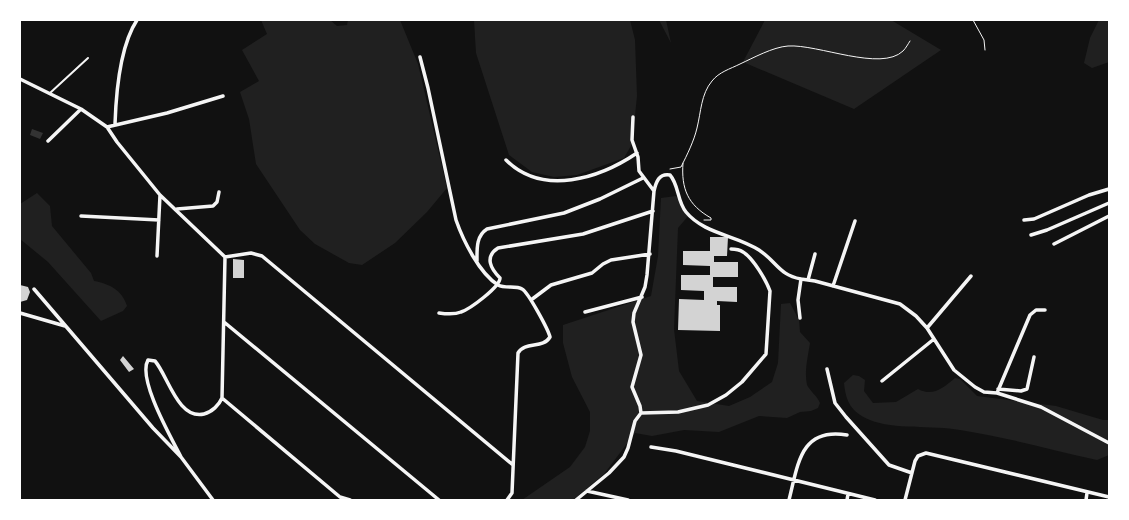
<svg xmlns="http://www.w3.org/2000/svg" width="1129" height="520" font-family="'Source Sans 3',sans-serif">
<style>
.green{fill:#202020}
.water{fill:#333}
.building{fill:#d3d3d3}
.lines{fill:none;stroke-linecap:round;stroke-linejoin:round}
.path{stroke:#f5f5f5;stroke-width:1}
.service{stroke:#f5f5f5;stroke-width:2}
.minor{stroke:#f5f5f5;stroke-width:3.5}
</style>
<rect width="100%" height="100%" fill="#111"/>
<path class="green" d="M261,20h69l7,6 10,-1 1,-5h52l18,44 29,124 -20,24 -32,31 -33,22 -13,-2 -34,-19 -15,-14 -44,-66 -7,-45 -9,-27 19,-11 -17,-31 25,-16z
M474,20h156l5,20 2,56 -5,48 -8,14 -47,17 -23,2 -22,-5 -23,-17 -33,-102z
M659,20h7l5,23z
M765,20h126l50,30 -87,59 -111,-47z
M1099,20h10v42l-17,6 -8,-5 6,-25z
M37,193l13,13 2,20 39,47 3,8c16,3 28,9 33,25l-4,5 -22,10 -53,-59 -28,-23v-35z
M676,196l13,19 -11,13 -4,101 5,42 18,30 32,5 21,-9 22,-15 6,-19 3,-59 9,-1 9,17 1,12 10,11c-2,13 -6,29 -3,42 3,6 10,11 13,18l-2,5 -7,3 -11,1 -13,6 -28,-2 -40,16 -35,-2 -32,6 -17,-3 -31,41 -31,26h-51l48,-33 15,-20 5,-16v-19l-18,-35 -9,-34v-18l88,-29 7,-40 3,-58z
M853,375l6,1 6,4 -1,11 9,12 23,-1 22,-13c15,8 25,-1 37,-11l5,1 17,17 79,10 47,14h6v35l-12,5c-45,-10 -91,-23 -137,-30 -27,-5 -66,0 -90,-10 -19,-8 -24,-18 -26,-37z"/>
<path class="water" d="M32,129l11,4 -3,6 -10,-4z"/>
<path class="building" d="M710,237h18l-1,19h-13v6h24v15h-25v10h24v15l-20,-1v4h3v26l-42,-1 1,-31 25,1v-9l-23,-1v-15h29v-9l-27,-1v-14h27z
M233,259l11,1v18h-11z
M20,285l8,2 2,5 -3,8 -7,2z
M123,356l11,13 -5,3 -9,-12z"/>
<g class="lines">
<path class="path" d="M973,20l11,20 1,10
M683,163c-2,26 5,42 28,55v2h-7
M670,169l11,-2c6,-12 13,-26 16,-39 4,-16 4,-34 15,-47 7,-9 18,-12 28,-17 13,-6 33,-17 48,-18 30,-2 93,26 115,5 3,-3 5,-7 7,-10"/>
<path class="service" d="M50,93l38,-35"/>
<path class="minor" d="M420,57l8,31 28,132c7,20 23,53 42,65 7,4 18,0 24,4 6,3 26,40 28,48 -7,12 -25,4 -32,16l-6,140 -5,7
M20,79l61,30 26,18 10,15 43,53 65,62 -3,141c-3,7 -10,14 -18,16 -26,6 -36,-38 -49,-53l-7,-1c-11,19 24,79 33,97
M115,124c1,-30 5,-78 22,-104
M107,127l60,-14 56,-17
M48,141l33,-32
M506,160c37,37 94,18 131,-7
M654,191c2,-9 5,-18 16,-16 9,10 7,26 16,37 18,22 50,23 73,38 18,12 20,25 42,29
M177,209l36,-3 4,-4 2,-10
M81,216l78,4
M1024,220l10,-1 55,-24 20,-6
M1031,235l16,-5 62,-27
M1054,244l55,-28
M157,256l3,-61
M225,257l26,-4 11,3 251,209
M477,261c0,-12 -1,-25 10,-32l77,-16 36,-14 43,-21
M808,280l7,-26
M833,286l22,-65
M34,289l119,139 28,29 32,43
M531,300l20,-15 41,-12 11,-9 8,-4 39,-6
M585,312l57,-15
M20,313l45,13
M439,313c7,1 15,2 22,-1 9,-3 39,-25 39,-34 -9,-9 -16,-21 -2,-30l85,-14 70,-23
M800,318l-2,-18 3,-21 14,2 85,23 16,12 11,12 27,42 21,17 9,5 13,1 44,14 68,36
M224,322l215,178
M927,328l44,-52
M827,369l8,34 11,14 43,48 23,8
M882,381l52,-42
M998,389l23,2 6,-2 7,-32
M997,393l33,-78 6,-5h9
M222,398l118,99 10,3
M641,413l37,-1 30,-7 18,-10 16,-13 24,-28 4,-63c-4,-11 -17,-33 -27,-39 -3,-2 -8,-3 -12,-3
M651,447l25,4 199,49
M587,491l41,9
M576,500l33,-27 15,-16 4,-9 7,-27 6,-8 -1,-7 -8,-19 9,-32 -8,-33 1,-9 11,-26 2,-12 7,-84 -15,-20 -1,-14 -6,-17 1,-23
M789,500c9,-35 11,-73 58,-65
M847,500l1,-6
M905,500l10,-39 3,-5 8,-3 183,44
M1086,500l1,-7"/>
</g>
<rect width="1129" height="520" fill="none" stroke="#ffffff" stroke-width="42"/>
</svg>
